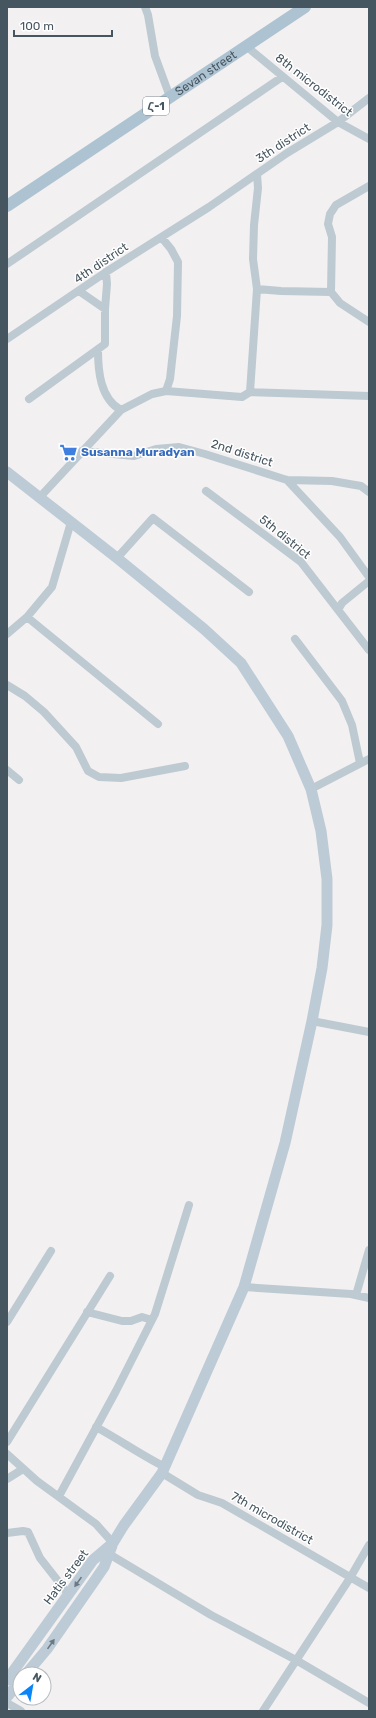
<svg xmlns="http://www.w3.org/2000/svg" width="376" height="1718" font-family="Rubik,'Noto Sans Armenian',sans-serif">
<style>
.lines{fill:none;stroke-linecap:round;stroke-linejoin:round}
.street{stroke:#bdcad1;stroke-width:8}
.secondary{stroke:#bdcbd6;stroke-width:11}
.primary{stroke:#aec3d2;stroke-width:12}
.oneway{fill:#6a7983}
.labels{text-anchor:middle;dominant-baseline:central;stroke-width:3;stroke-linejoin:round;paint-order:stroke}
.shield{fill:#fff;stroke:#7e8990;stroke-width:1}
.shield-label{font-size:11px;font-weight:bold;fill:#465660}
.street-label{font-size:12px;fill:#465660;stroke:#fff}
.shop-label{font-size:12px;font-weight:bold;fill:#366cbe;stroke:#fff;text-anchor:start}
</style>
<rect width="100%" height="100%" fill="#f3f0f1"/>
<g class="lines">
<path class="street" d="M145,7l3,8 7,41 15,41
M246,46l92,76 31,17
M369,186l-33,19 -6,9 -2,10 4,13 -1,55 9,11 29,19
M162,238l9,11 7,13 -1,54 -7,63 -4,12
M7,264l275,-187
M257,289l24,2 50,1
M105,309l2,-25 -1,-12
M7,339l99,-67 103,-65 78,-54 51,-31 31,-24
M98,350c0,20 2,49 23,60
M250,392l119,4
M29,399l76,-55v-35l-26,-18
M82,451l52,5 22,-7 23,-2 26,7 82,26 45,1 29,5 8,6
M287,480l53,57 29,40
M206,491l95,71 68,88
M39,498l82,-88 31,-16 14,-3 76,6 8,-5 7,-103 -4,-30 1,-34 4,-37 -1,-14
M117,558l36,-40 96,74
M338,610l4,-7 27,-22
M27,617l131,107
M7,634l20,-17 25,-30 19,-65
M295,639l47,62 10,24 8,38
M7,685l18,11 19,16 32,35 12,24 11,6 22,1 64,-12
M7,770l12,10
M311,789l58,-30
M312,1021l57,11
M244,1287l107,7 18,4
M356,1295l13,-45
M87,1312l35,9h9l11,-4 10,3
M7,1322l44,-71
M96,1427c24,13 45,28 69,40
M7,1442l103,-166
M7,1454l30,27 59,43 17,19
M162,1473l36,22 24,8 147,85
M7,1479l16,-10
M59,1496l57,-105 39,-77 34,-109
M7,1533l16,-2 5,1 12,26 29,37
M104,1551l107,64 85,45 73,43
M7,1703l14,8
M263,1711l87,-133 19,-33"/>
<path class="secondary" d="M7,472l110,86 87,71 37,34 47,73 23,53 10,42 6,48v46l-5,43 -10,53 -27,122 -41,144 -82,186 -38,52 -11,18 -9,24 -11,16 -46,66 -21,25
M7,1680l86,-120 20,-17
M7,1697l13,-16"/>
<path class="primary" id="s1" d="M7,206l298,-199"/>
</g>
<defs><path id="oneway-solid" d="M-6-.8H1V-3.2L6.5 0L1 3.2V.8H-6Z"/></defs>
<g class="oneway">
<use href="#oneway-solid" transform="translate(78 1582) rotate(125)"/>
<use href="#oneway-solid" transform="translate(51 1644) rotate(-55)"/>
</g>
<defs>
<symbol id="supermarket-bare" viewBox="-9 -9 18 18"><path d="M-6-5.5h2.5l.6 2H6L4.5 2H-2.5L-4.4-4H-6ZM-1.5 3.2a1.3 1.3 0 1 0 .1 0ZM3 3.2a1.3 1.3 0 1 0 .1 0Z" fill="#3f7fe0" stroke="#fff" stroke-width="2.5" paint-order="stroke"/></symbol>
</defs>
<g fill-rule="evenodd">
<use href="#supermarket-bare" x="56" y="440" width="25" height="25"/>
</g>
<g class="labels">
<rect class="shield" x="143" y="97" width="26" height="18" rx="3"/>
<g class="shield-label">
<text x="156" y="106">Հ-1</text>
</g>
<g class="street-label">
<text stroke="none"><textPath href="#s1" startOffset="239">Sevan street</textPath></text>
<text transform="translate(314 85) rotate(38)">8th microdistrict</text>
<text transform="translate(283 143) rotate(-33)">3th district</text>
<text transform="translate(101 263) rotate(-34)">4th district</text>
<text transform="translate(242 453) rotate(18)">2nd district</text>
<text transform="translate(285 537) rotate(39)">5th district</text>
<text transform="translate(272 1518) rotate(30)">7th microdistrict</text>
<text transform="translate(66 1577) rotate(-53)">Hatis street</text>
</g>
<g class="shop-label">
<text x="81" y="452">Susanna Muradyan</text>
</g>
</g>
<rect width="376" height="1718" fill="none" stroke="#465660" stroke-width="16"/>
<g transform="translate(32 1686) rotate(31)"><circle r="19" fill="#ffffff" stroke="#b5bbbf"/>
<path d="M0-3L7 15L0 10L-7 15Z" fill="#0885f6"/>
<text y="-6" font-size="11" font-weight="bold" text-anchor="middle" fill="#465660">N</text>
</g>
<path d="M14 30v6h98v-6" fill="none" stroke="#465660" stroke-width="2"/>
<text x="20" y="30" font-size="12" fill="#465660" stroke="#ffffff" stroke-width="3" paint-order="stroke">100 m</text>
</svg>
